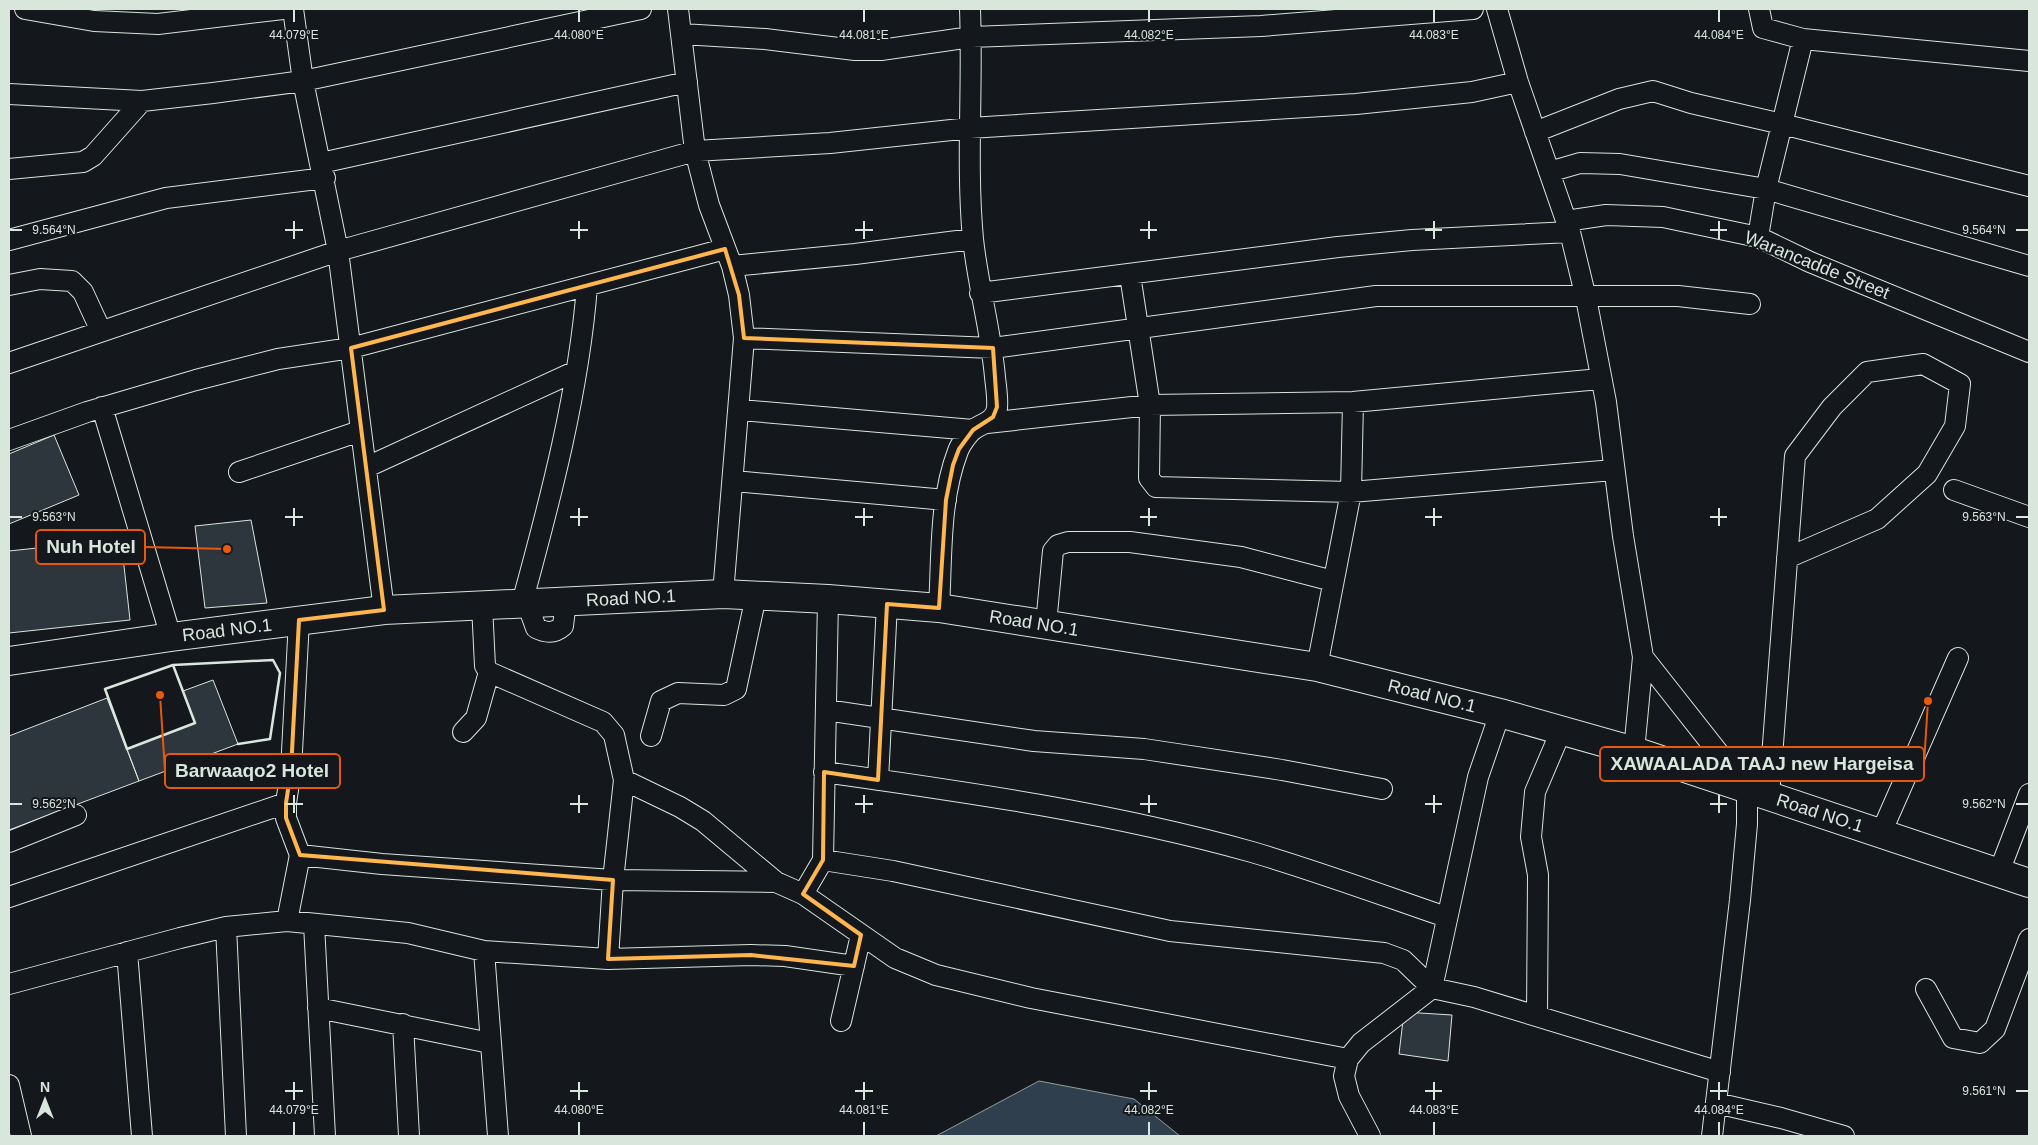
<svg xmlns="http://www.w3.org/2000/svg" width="2038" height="1145" font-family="Helvetica,sans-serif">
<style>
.water{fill:#2f3f4d;stroke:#939e99}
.building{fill:#2c363c;stroke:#d8e6dc}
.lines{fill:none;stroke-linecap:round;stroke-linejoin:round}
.minor-casing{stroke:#d8e6dc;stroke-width:22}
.highway-casing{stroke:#d8e6dc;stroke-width:30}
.minor{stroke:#14181c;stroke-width:20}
.highway{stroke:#14181c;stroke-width:28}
.wall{stroke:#d8e6dc;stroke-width:2.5}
.marked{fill:none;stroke:#ffb74d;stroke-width:4;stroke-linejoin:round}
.ticks{fill:none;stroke:#d8e6dc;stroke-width:2}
.labels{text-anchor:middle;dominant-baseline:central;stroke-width:4;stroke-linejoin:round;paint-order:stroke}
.street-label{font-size:18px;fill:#d8e6dc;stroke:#14181c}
.ticks-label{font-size:12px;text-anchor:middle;fill:#d8e6dc;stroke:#14181c;stroke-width:4;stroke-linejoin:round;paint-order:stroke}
.leader{fill:none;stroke:#e8590c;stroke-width:2}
.callout-dot{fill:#e8590c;stroke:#14181c;stroke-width:2}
.callout{fill:#14181c;stroke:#e8590c;stroke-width:2}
.callout-label{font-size:19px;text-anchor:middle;font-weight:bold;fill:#d8e6dc}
</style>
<rect width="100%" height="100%" fill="#14181c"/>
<path class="water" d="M1039,1081l95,18 46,37h-244z"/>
<path class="building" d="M54,435l25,60 -70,29v-70z
M251,520l16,83 -62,5 -10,-82z
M121,539l9,81 -121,13v-82z
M213,680l25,64 -99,37 -12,-32 68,-26 -12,-32z
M107,698l32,83 -130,49v-94z
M1404,1012l48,3 -4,46 -49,-7z"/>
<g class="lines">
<defs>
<path id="minor" d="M25,9l69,12 64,3 125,-15
M293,9l10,72 35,170 46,359
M678,9l17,142 14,54 23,61 7,29 5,43 -21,256
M1497,9l21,73 52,150 16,66 20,104 17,134 20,121 -9,94
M1759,9l4,19 40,11 226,22
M682,34l83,5 90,11h26l90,-13 290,-11 212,-17
M9,94l133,7 71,-8 90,-12 338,-72
M1535,132l84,-33 34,-8 38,12 91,21 247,62
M321,163l366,-81
M9,169l74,-7 10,-6 49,-55
M1549,172l31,-9 40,1 146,25 263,77
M1566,221l40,-6 57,2 95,20 52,25 219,90
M1758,237l8,-48 37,-150
M9,240l157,-42 159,-20
M732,266l123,-12 118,-15
M1130,275l20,130 -1,73 7,9 195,5 263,-22
M9,285l31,-6 32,2 11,11 18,39
M980,293l358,-46 74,-7 158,-8
M744,338l249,10 383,-52h302l72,8
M9,363l329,-112 357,-100 135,-8 140,-15 386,-24 116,-12 46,-10
M102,407l69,230
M740,410l233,20
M987,423l163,-18 203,-3 247,-23
M9,440l78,-28 109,-32 82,-21 73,-11 374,-99
M367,467l209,-96
M239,472l121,-41
M734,481l212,19
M1954,490l75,27
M522,603c28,-102 57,-212 65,-317
M527,603l9,25c10,5 18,6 27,-2l3,-25
M482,605l3,61 4,6 114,50 11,13 10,45 -11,100 -5,79 143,-4 34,1 69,10
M939,608c3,-51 0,-108 19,-157 2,-6 10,-17 15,-21 9,-7 22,-8 24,-22 1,-10 -1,-21 -2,-31 -4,-46 -17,-91 -22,-138 -7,-76 0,-153 -3,-230
M1046,624l7,-73 5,-6 10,-3h62l111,15 92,24
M1643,657l104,132v35l-7,76 -28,236
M1317,667l34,-175 2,-90
M826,710l208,31 110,8 138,21 100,19
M463,732l13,-14 13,-46
M651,736l10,-35 17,-8 46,2 12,-6 20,-93
M824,772c143,20 289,41 428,80 65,19 130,43 194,65
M624,780l56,27 23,14 73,61 27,12 92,64 41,17 95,23 317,61
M878,780l9,-176
M1769,796l26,-340 37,-49 35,-35 56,-8 37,20 -5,42 -28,48 -50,45 -90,39
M1881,833l77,-175
M9,842l67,-27
M300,855l82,9 231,16 163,2
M823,860l70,11 277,60 214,22 19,7 29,28 42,9 246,75
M1999,872l30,-78
M803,894l20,-34 5,-261
M9,897l277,-94
M287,921l13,-66 -14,-37v-15l5,-33 8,-150
M314,924l11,212
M226,927l10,209
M484,951l124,8
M127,952l15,184
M9,984l171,-46 46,-11 61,-6 121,12 76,18 14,185
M1926,989l27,49 27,5 15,-14 34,-90
M318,1008l172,35
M1537,1016l1,-141 -7,-38 4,-45 26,-61
M841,1021l20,-86
M403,1024l6,112
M9,1085l12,51
M1716,1103l65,15 63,18
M1370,1136l-21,-40 -5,-20 4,-17 13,-16 71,-55 46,-211 22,-64"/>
<path id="highway" d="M9,661l162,-24 213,-27 339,-16 105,5 111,9 378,59 183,46 134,38 395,132"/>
</defs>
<use href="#minor" class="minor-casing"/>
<use href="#highway" class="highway-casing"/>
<use href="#minor" class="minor"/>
<use href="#highway" class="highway"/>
<path class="wall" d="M173,665l22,58 -68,26 -22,-60z
M173,665l100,-5 7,13 -10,66 -32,5"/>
</g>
<path class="marked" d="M725,249l14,46 5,43 249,10 4,59 -4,10 -20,13 -14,19 -6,16 -7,35 -7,108 -52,-4 -9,176 -54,-8 -1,88 -20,34 58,41 -7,31 -103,-11 -143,4 5,-79 -313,-25 -14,-37v-15l5,-33 8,-150 85,-10 -33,-262z"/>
<path class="ticks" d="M294,10v12M579,10v12M864,10v12M1149,10v12M1434,10v12M1719,10v12M294,221v18M579,221v18M864,221v18M1149,221v18M1434,221v18M1719,221v18M10,230h12M285,230h18M570,230h18M855,230h18M1140,230h17M1425,230h17M1710,230h17M2016,230h12M294,508v18M579,508v18M864,508v18M1149,508v18M1434,508v18M1719,508v18M10,517h12M285,517h18M570,517h18M855,517h18M1140,517h17M1425,517h17M1710,517h17M2016,517h12M294,795v18M579,795v18M864,795v18M1149,795v18M1434,795v18M1719,795v18M10,804h12M285,804h18M570,804h18M855,804h18M1140,804h17M1425,804h17M1710,804h17M2016,804h12M294,1082v18M579,1082v18M864,1082v18M1149,1082v18M1434,1082v18M1719,1082v18M285,1091h18M570,1091h18M855,1091h18M1140,1091h17M1425,1091h17M1710,1091h17M2016,1091h12M294,1122v13M579,1122v13M864,1122v13M1149,1122v13M1434,1122v13M1719,1122v13"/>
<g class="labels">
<g class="street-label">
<text transform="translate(1817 265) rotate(22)">Warancadde Street</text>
<text transform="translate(631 598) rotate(-3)">Road NO.1</text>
<text transform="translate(1034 623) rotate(9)">Road NO.1</text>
<text transform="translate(227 630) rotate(-7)">Road NO.1</text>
<text transform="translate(1432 696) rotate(14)">Road NO.1</text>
<text transform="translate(1820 813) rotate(18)">Road NO.1</text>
</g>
</g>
<g class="ticks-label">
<text x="294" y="39">44.079°E</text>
<text x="579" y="39">44.080°E</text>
<text x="864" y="39">44.081°E</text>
<text x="1149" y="39">44.082°E</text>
<text x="1434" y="39">44.083°E</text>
<text x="1719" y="39">44.084°E</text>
<text x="54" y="234">9.564°N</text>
<text x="1984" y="234">9.564°N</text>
<text x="54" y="521">9.563°N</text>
<text x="1984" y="521">9.563°N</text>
<text x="54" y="808">9.562°N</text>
<text x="1984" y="808">9.562°N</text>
<text x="1984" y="1095">9.561°N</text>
<text x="294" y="1114">44.079°E</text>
<text x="579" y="1114">44.080°E</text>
<text x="864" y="1114">44.081°E</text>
<text x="1149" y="1114">44.082°E</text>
<text x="1434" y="1114">44.083°E</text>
<text x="1719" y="1114">44.084°E</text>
</g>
<path class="leader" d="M227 549L145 547M1928 701L1924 764M160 695L165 771"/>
<g class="callout-dot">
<circle cx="227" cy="549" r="5"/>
<circle cx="1928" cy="701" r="5"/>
<circle cx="160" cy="695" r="5"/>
</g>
<g class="callout">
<rect x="36" y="530" width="109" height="34" rx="5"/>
<rect x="1600" y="747" width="324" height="34" rx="5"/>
<rect x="165" y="754" width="175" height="34" rx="5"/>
</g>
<g class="callout-label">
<text x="91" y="553">Nuh Hotel</text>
<text x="1762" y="770">XAWAALADA TAAJ new Hargeisa</text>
<text x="252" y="777">Barwaaqo2 Hotel</text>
</g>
<rect width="2038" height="1145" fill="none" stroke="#d8e6dc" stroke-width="20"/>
<g transform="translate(45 1100)" stroke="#14181c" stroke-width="4" paint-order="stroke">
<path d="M0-4L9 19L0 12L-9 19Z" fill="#d8e6dc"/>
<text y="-8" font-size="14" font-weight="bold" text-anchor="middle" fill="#d8e6dc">N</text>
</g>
</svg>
